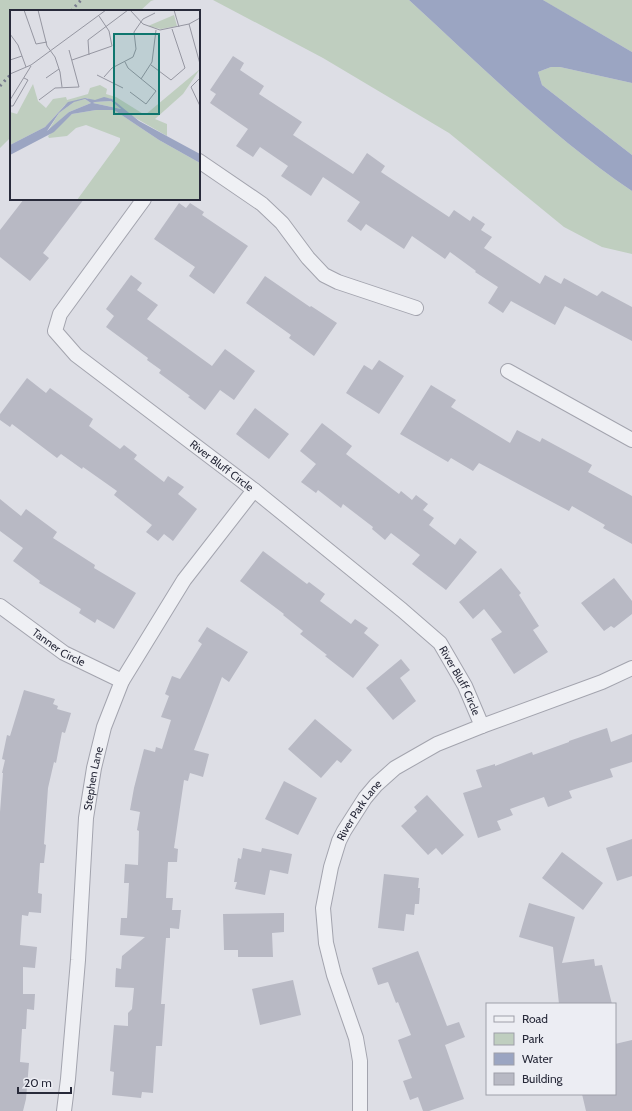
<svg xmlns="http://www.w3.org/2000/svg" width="632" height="1111" font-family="Cabin,sans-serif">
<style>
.green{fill:#bfcebf}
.water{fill:#9ba5c2}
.building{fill:#b8b9c4}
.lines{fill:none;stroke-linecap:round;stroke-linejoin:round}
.street-casing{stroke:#a3a4ae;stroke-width:16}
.street{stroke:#eff0f4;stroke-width:14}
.rail{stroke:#787b8d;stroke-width:3;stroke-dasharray:2 4;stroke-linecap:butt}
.labels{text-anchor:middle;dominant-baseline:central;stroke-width:3;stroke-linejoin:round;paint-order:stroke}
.street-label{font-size:11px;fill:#282a3a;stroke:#ecedf3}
.inset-road{fill:none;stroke:#9596a1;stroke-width:1}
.view{fill:#0f766e;fill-opacity:0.15;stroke:#0f766e;stroke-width:2}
.inset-edge{fill:none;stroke:#282a3a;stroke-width:2}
</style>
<rect width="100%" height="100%" fill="#dddee5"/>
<path class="green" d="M0,0h154l-3,1 -11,10h-129v126l-11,11z
M213,0h196c72,66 142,136 223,191v63l-30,-7 -38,-20 -115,-94 -126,-75z
M543,0h89v52l-86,-50z
M551,67h9l72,16v72l-90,-70 -4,-13z"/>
<path class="water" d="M409,0h134l89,52v31l-72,-16h-9l-13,5 4,13 90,70v36c-81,-55 -151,-125 -223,-191z"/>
<path class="building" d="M233,56l11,7 -4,7 24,16 -5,8 43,28 -9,13 60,39 14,-21 18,13 -4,6 68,45 5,-7 16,11 3,-5 12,8 -4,6 11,7 -8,11 56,36 5,-9 16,9 3,-6 33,18 5,-5 30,16v34l-67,-35 -10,19 -44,-24 -8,12 -15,-10 10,-16 -23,-15 1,-1 -26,-19 -5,7 -33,-23 -8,13 -38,-25 -5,7 -14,-10 13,-19 -37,-25 -12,19 -30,-20 7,-10 -28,-19 -7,10 -17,-11 12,-17 -38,-26 6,-9 -6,-4z
M24,199h60l-41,54 6,5 -19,23 -30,-24v-27z
M179,203l7,5 4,-5 14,9 -2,3 46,31 -34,48 -25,-18 6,-9 -41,-28z
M131,275l11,8 -5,7 21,15 -11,14 65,47 13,-17 30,22 -21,29 -14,-10 -15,20 -17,-13 2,-1 -31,-23 2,-3 -14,-10 1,-2 -42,-31 8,-11 -8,-7z
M265,276l45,31 1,-1 26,17 -23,33 -25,-18 2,-3 -45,-32z
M379,360l25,16 -25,38 -33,-21 18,-28 8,5z
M27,378l19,15 4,-5 43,31 -4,7 31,23 4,-4 13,10 -3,4 30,23 4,-6 16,11 -6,7 19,15 -24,32 -9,-7 -6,7 -12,-9 6,-7 -38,-30 3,-4 -34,-24 -1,2 -21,-15 -4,4 -45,-34 -2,3 -10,-7v-6z
M431,385l25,15 -5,7 59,36 7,-13 23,12 2,-4 50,27 -4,7 44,24v48l-29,-16 2,-3 -33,-19 -3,5 -90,-48 -6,8 -22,-13 -3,4 -48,-28z
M255,408l34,26 -20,25 -33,-25z
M322,423l30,23 -6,8 53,40 2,-3 11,9 4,-5 12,9 -5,6 11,8 -5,7 26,20 5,-7 17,14 -31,38 -34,-26 8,-9 -29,-22 -6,7 -13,-11 1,-2 -30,-23 -2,4 -23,-18 -2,3 -15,-11 15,-18 -16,-13z
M0,499l21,17 5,-7 31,23 -4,6 42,27 -1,3 42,25 -22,36 -17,-10 -2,4 -16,-10 2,-4 -42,-26 1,-2 -27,-20 10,-13 -23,-17z
M263,551l44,33 2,-2 16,12 -5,7 31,23 4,-5 13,9 -4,5 15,12 -26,33 -28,-22 2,-1 -27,-21 3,-3 -20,-16 1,-1 -44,-33z
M501,568l20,25 -2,2 20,31 -6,4 15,22 -34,22 -23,-35 11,-7 -18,-23 -11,10 -14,-17z
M614,578l18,23v13l-18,14 -3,-2 -7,5 -23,-28z
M207,627l41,25 -19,30 -7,-5 -28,73 15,4 -6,23 -13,-4 -2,8 -4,-1 -10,68 4,1 -1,13h-9l-2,36h7l-1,12h9l-2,19 -9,-1v10h-4l-5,66h4l-3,42h-6l-3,47 -11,-1 -1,6 -29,-3 2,-23 -4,-1 4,-46 14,1v-13l4,-4 2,-21 -19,-1 1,-19 5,1 1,-13 23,-19 -25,-2 1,-17h6l2,-35h-5l1,-19 13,1 1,-34 -2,-1 3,-18 -10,-2 4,-22 10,-39 11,3 1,-5 6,2 9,-29 -10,-3 8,-21 -4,-2 7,-18 8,3 22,-35 -4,-3z
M401,659l9,11 -10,8 16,23 -23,19 -27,-32z
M24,690l31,9 -2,5 5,2 -1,3 14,4 -6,20 -3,-1 -6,31 -2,-1 -6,26 -4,56 2,1 -2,18h-4l-2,30 4,1 -1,19 -12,-1 -1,4 -6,-1 -2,30 17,2 -2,21 -12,-1v27h12l-1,16 -7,-1 -1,20h-4l-2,33 9,1 -3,36 -3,12h-23v-299l3,-39h-1l3,-13 -3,-1 5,-24 3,1z
M315,719l37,31 -11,13 -4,-3 -16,18 -33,-29z
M607,728l4,14 21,-8v28l-22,7 3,8 -44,14 3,7 -24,9 -4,-10 -34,12 3,6 -16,6 4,9 -23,8 -15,-45 19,-6 -6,-17 19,-6v2l37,-14 1,3 36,-13v-1z
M284,781l33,17 -19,37 -33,-16z
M427,795l37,40 -22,20 -6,-7 -8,7 -27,-29 16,-15 -3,-4z
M632,839v37l-15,5 -11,-33z
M243,848l18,4 1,-4 30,6 -4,20 -18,-4 -5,25 -30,-6 2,-7h-3l4,-24 3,1z
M562,852l41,31 -20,27 -41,-32z
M384,874l35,4 -1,10h2l-1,16h-4l-1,11 -8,-1 -2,17 -26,-3z
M529,903l46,14 -13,46 32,-4 1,7 7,-1 10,39h-53l-6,-57 -34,-10z
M284,913v19l-12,1 1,24h-35v-7h-14l-1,-36z
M418,951l29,75 12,-4 6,15 -20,8 19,54 -35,12h-6l-5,-14 -8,3 -7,-19 9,-3 -14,-38 13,-5 -13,-33 -2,1 -8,-21 -10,3 -6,-17z
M293,980l8,35 -41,10 -8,-36z
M632,1040v71h-46l-4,-17h33v-50z"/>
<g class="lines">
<defs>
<g id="street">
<path d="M199,161l63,43 20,19 26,35 16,17 14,7 78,26"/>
<path id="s1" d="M144,199l-84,115 -5,17 21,24 178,135 148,120 38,33 25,43 17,40"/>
<path d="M508,371l124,69"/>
<path id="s2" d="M0,606l64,47 58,28"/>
<path id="s3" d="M64,1111l4,-32 10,-119 8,-142 8,-50 10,-41 18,-46 62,-101 70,-90"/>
<path id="s4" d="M360,1111v-50l-4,-23 -22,-63 -8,-32 -3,-35 8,-41 8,-26 5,-10 21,-33 11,-13 19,-17 42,-24 45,-18 120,-44 30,-14"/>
</g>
</defs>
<use href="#street" class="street-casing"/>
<use href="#street" class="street"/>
<path class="rail" d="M71,11l10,-11
M0,86l11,-12"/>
</g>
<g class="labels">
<g class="street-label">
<text stroke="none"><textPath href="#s1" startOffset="375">River Bluff Circle</textPath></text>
<text stroke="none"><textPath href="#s2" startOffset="72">Tanner Circle</textPath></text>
<text stroke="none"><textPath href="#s1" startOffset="699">River Bluff Circle</textPath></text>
<text stroke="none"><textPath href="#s3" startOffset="334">Stephen Lane</textPath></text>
<text stroke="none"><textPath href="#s4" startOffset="314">River Park Lane</textPath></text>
</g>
</g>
<g transform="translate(10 10)">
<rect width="190" height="190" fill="#dddee5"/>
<path d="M164,5l3,11 -16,3 -13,-3zM190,59l-17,25 -28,25 12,5v12l-35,-20 -23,-18 -16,3 -6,-3 -22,7 -20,22 -35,18v-33l7,2 16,-30 5,17 8,7 7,-9 13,-2 1,3 21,-6 2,-6 10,-3 7,4 -1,5 10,3 29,18zM75,89l6,4 -22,9 -21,19 11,-18 15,-11zM101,91l10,8 -28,-6 2,-1zM86,100h18l45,30 41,23v37h-123l43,-59v-3l-34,-13 -10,3 -9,8 -18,2 -1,-2 24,-22z" fill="#bfcebf"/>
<path d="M94,87l8,2 27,22 61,33v9l-41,-23 -45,-30h-18l-24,4 -18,18 -44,23v-10l35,-18 23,-25 17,-4 10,2zM75,89l6,4 -22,9 -22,19 12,-18 15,-11zM101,91l10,8 -28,-6 2,-1z" fill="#9ba5c2" fill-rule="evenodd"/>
<path class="inset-road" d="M14,0l12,34 11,-2M28,0l9,36 8,11 5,15 2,15M120,0l13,14 17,6 29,-6 11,-6M164,0l5,17M179,14l11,40M0,24l8,11 8,22M79,45l-1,-15 40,-30M0,50l12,-4M62,50l40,-14 -3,-15 -10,-15M115,52l3,6 28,23 -10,13 -16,-12M141,55l20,15 14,-12 -13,-39M0,64l21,-9 75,-55M87,65l26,13M94,67l8,-9 21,-11 3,-8 -2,-17 9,-13 12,-6M36,68l13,-9M190,68l-9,9 9,19M131,69l11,-17 4,-32M0,90l21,-34M29,90l16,-12 24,-1 -10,-37M0,96h3l15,-26 -4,-2"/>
<path class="view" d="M104,24h45v80h-45z"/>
<rect width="190" height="190" class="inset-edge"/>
</g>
<rect x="486" y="1003" width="130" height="92" fill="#ecedf3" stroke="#9e9fa9"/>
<rect x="494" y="1016" width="20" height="6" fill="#eff0f4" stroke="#9e9fa9"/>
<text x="522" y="1023" font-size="12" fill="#282a3a">Road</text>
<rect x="494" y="1033" width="20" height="12" fill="#bfcebf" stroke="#9e9fa9"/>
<text x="522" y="1043" font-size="12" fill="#282a3a">Park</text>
<rect x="494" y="1053" width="20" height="12" fill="#9ba5c2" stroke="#9e9fa9"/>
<text x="522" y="1063" font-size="12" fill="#282a3a">Water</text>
<rect x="494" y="1073" width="20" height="12" fill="#b8b9c4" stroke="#9e9fa9"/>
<text x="522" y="1083" font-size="12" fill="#282a3a">Building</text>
<path d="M18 1087v6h53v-6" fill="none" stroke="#282a3a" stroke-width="2"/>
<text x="24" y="1087" font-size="12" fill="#282a3a" stroke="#ecedf3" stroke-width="3" paint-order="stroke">20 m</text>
</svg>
